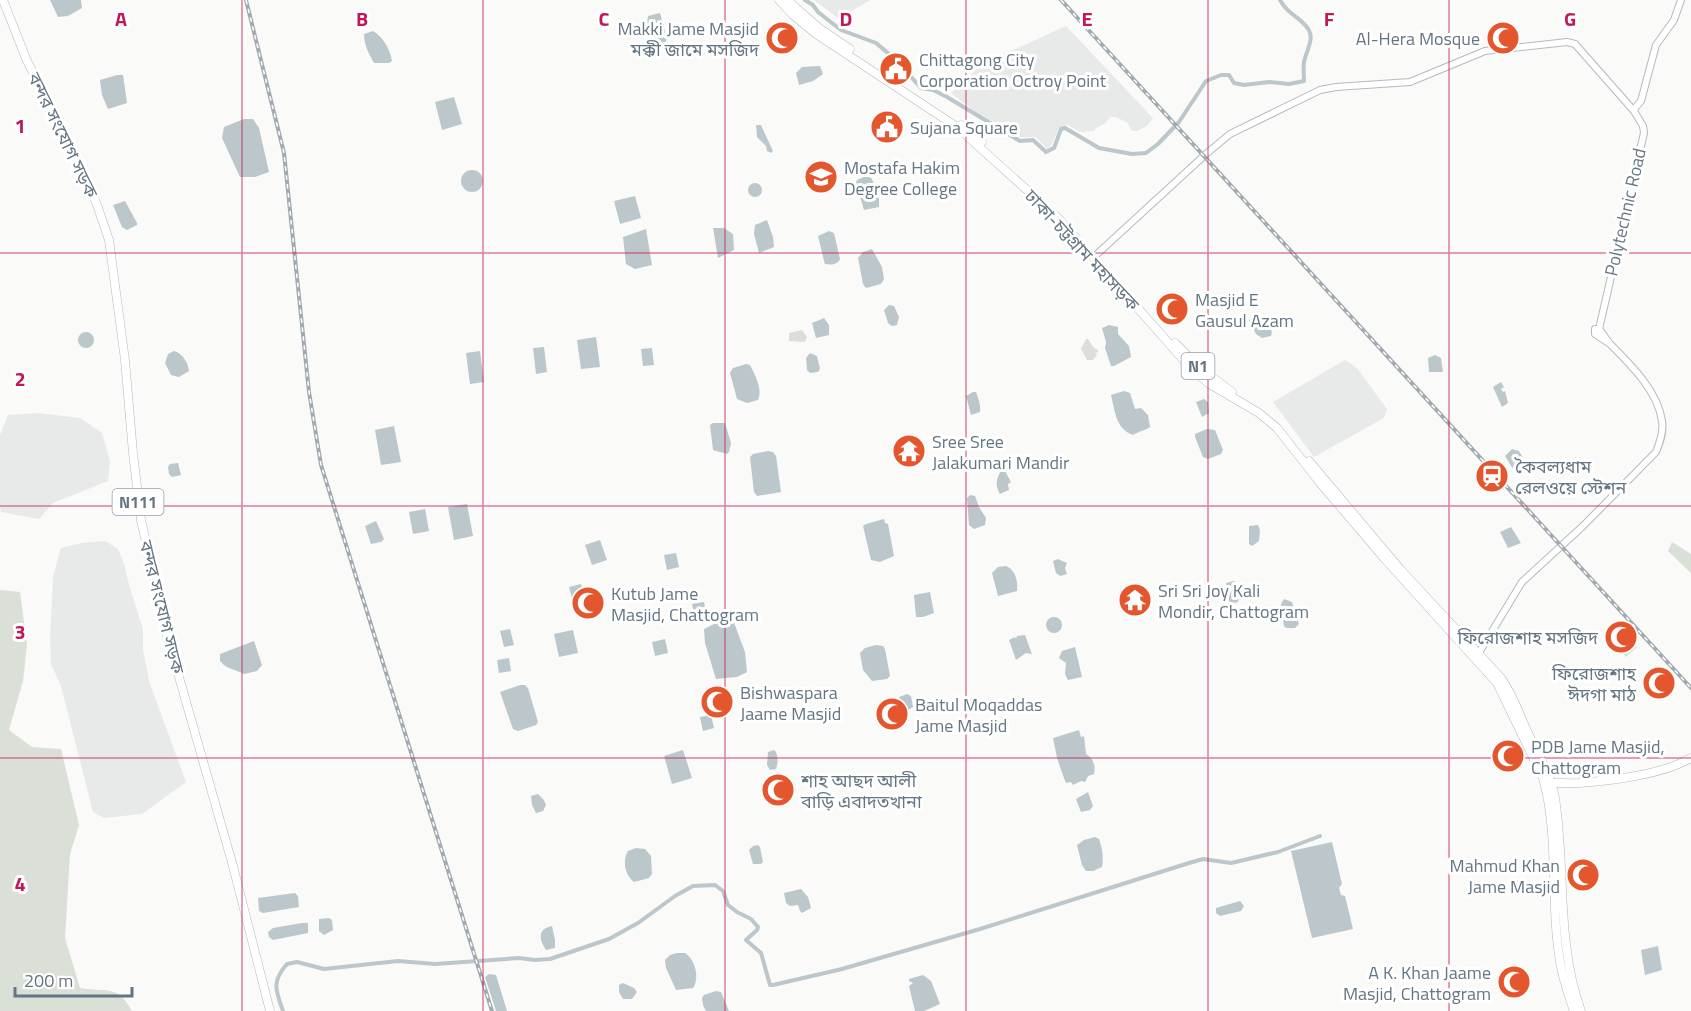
<svg xmlns="http://www.w3.org/2000/svg" width="1691" height="1011" font-family="'Titillium Web','Noto Sans Bengali',sans-serif">
<style>
.built{fill:#e8e9e9}
.green{fill:#dadfd7}
.water{fill:#bbc7cb}
.lines{fill:none;stroke-linecap:round;stroke-linejoin:round}
.canal{stroke:#bbc7cb;stroke-width:4}
.secondary-casing{stroke:#b3babf;stroke-width:8}
.highway-casing{stroke:#b4b9bd;stroke-width:9}
.secondary{stroke:#fff;stroke-width:6}
.highway{stroke:#fff;stroke-width:8}
.rail-casing{stroke:#a2aab0;stroke-width:4}
.rail{stroke:#fff;stroke-width:1.5;stroke-dasharray:4.5;stroke-linecap:butt}
.grid{fill:none;stroke:#c2185b;stroke-width:1.5;stroke-opacity:0.55}
.labels{text-anchor:middle;dominant-baseline:central;stroke-width:6;stroke-linejoin:round;paint-order:stroke}
.shield{fill:#fff;stroke:#939fa8;stroke-width:1.5}
.shield-label{font-size:16px;font-weight:bold;fill:#657683}
.poi-label{font-size:18px;fill:#657683;stroke:#fff;text-anchor:start}
.street-label{font-size:18px;fill:#657683;stroke:#fff}
.grid-label{font-size:20px;text-anchor:middle;font-weight:bold;fill:#c2185b;stroke:#fff;stroke-width:6;stroke-linejoin:round;paint-order:stroke}
</style>
<rect width="100%" height="100%" fill="#fafaf8"/>
<path class="built" d="M814,0h56l-31,19z
M1066,26l87,92 -6,8 -10,5h-5l-5,-9 -12,-5h-5l-4,6 -10,5 -2,3 -14,1 -12,-7 -9,3 -9,19 -3,2 -11,-12h-16l-43,-24 -26,-20 30,-28z
M1345,360l12,8 30,41 -3,9 -70,39 -41,-55z
M38,413l42,5 22,15 8,28 -2,20 -55,22 -14,16 -38,-7 -1,-6v-71l8,-20z
M105,541l13,8 6,14 5,22 14,44v21l7,34 36,98 -44,32 -38,4 -11,-6 -32,-126 -10,-22 -1,-26 3,-61 8,-29 21,-5z"/>
<path class="green" d="M802,330l5,7 -2,5 -16,-1v-8z
M1086,339h2l6,9 4,2v3l-3,-1 2,3 -4,5h-6l-6,-11z
M1672,542l19,12v19l-23,-22z
M0,590l20,2 7,53 -4,36 -14,49 23,17 29,2 18,76 -9,29 -5,84 15,50c26,5 37,-5 52,23h-132z
M1629,640l8,7 -11,10 -7,-9z"/>
<path class="water" d="M50,0h31l1,8 -14,8 -10,1z
M660,13l7,25 -2,6h-7c-9,-8 -12,-15 -10,-28z
M373,31c10,6 17,18 19,30l-3,2h-15c-5,-9 -10,-18 -10,-29z
M820,66l3,8 -10,7 -14,4 -3,-12 6,-6z
M117,75h6l4,28 -19,6 -6,-14 -2,-15z
M454,97l8,27 -20,6 -7,-28z
M244,119h9l6,9 10,44 -14,5h-15l-18,-39 2,-11z
M756,125h5l12,26 -2,2 -4,-2 -1,-5 -9,-9z
M461 181a11 11 0 1 1 22 0a11 11 0 1 1-22 0Z
M864,177h6l2,2 7,19v9l-15,3 -8,-27 1,-3z
M748 190a7 7 0 1 1 14 0a7 7 0 1 1-14 0Z
M635,196l6,22 -21,6 -6,-23z
M125,201l12,22v2l-10,5 -5,-3 -9,-22z
M767,220l6,17 1,10 -15,6 -5,-19 1,-9z
M713,228h11l9,6 1,16 -16,8z
M646,229l6,36 -17,4 -9,-5 -3,-27z
M829,231l5,2 6,26c-3,6 -9,6 -15,5l-1,-3 -6,-25z
M872,249l10,18 2,12 -3,5 -15,4 -3,-4 -5,-26 5,-6z
M889,305l5,1 5,11 -2,8 -5,1 -4,-3 -4,-13z
M1263,315l9,17 -1,4 -9,2 -6,-4 -7,-14z
M824,318l5,7v10l-13,3 -4,-15z
M1109,325l9,2v7l11,12 2,11 -17,9h-3l-6,-18 1,-6 -4,-14z
M78 340a8 8 0 1 1 16 0a8 8 0 1 1-16 0Z
M596,337l4,30 -19,2 -4,-29z
M544,347l3,25 -11,2 -3,-26z
M652,348l2,17 -11,1 -2,-17z
M174,351c8,2 14,11 15,20l-10,6 -8,-2 -6,-12 3,-9z
M480,351l4,31 -14,2 -4,-31z
M810,353l7,3 3,13 -2,3 -8,1 -3,-3 -1,-12z
M1435,355l6,3 2,14h-14l-1,-14z
M746,364l4,1c5,10 13,24 8,35l-11,3 -10,-4 -7,-26 3,-5z
M1501,382l3,5 -3,2 2,3 2,-1 3,12 -6,4 -9,-20z
M1124,391l6,2 5,16 6,-1 7,7 2,12c-6,4 -11,4 -17,8 -17,-6 -18,-23 -22,-40z
M973,392h3c2,5 5,13 4,20l-9,3 -5,-19z
M1204,399l4,3 1,11 -7,4 -6,-15z
M713,423h12l6,20 -2,9 -2,2 -14,-4 -3,-25z
M394,426l7,36 -20,3 -6,-35z
M1207,429l8,1 8,20 -2,4 -13,5 -5,-2 -8,-20v-3z
M1512,449l7,2 9,16 -9,6 -4,-1 -10,-16z
M768,451l5,1 3,4 5,36 -24,4 -3,-4 -4,-35 3,-3z
M178,463l3,12 -9,2 -3,-3 -1,-7 2,-3z
M1002,469h2l7,13 -3,2 1,6 -9,4c-6,-11 -3,-16 2,-25z
M970,495l5,1 4,11 7,11 -1,7 -11,4 -5,-4 -2,-27z
M467,504l6,32 -19,4 -6,-33z
M425,509l4,22 -16,3 -4,-22z
M884,519l1,4 3,1 6,32 -14,6 -9,-2 -8,-34 3,-2z
M376,521l8,18 -3,3 -10,2 -6,-18z
M1258,525l2,5 -1,11 -7,5 -3,-2v-18z
M1511,527l10,16 -13,5 -8,-16z
M600,540l7,20 -15,5 -7,-20z
M676,553l3,14 -12,3 -3,-15z
M1058,559l9,4 -2,5 2,6 -7,2 -4,-3 -3,-12z
M1006,566c10,4 12,16 11,25l-19,5 -6,-23 6,-6z
M1234,581c6,3 6,15 4,21l-5,1 -4,-2 -3,-18z
M581,584l3,12 -12,2 -3,-11z
M930,592l4,21 -11,4h-7l-2,-22z
M1284,599l8,3 7,22 -4,4h-9l-2,-2 -3,-22z
M704,602l3,14 -12,3 -3,-15z
M1046 625a8 8 0 1 1 16 0a8 8 0 1 1-16 0Z
M733,620l12,32 2,20 -10,5 -21,2 -11,-36 -1,-14 16,-8z
M510,629l4,16 -10,2 -4,-16z
M573,630l5,23 -19,4 -5,-23z
M1025,635l7,19 -6,-1 -10,7 -7,-20 6,-3 1,2 1,-3z
M665,639l3,14 -13,3 -3,-14z
M254,641l8,24 -5,6 -13,3c-8,-5 -17,-4 -24,-13v-7z
M876,645l7,1 2,3 5,27 -3,3 -15,2 -9,-11 -3,-17 5,-5z
M1075,647l7,30 -14,3 -3,-6 1,-11 -7,-5 3,-7z
M509,658l2,13 -12,2 -2,-13z
M520,685h5l3,3 10,34 -2,3 -18,6 -5,-2 -13,-37z
M907,694l4,2 2,11 -10,6 -2,-2 1,-6 -3,-8z
M711,715l3,13 -11,3 -3,-14z
M1079,730l2,7 3,-1 2,18c7,4 10,11 8,20l-6,2 -3,6 -4,-1 -8,4 -2,-3 -5,1 -1,-2 -8,-23 -4,-20z
M683,750l9,28 -20,6 -8,-28z
M774,750c5,4 4,13 2,19l-6,1 -3,-5 1,-13z
M1088,792l5,14 -3,4 -9,2 -5,-13z
M538,794l6,6 2,5 -3,6 -7,2 -4,-8 -1,-9z
M1095,837l4,2c3,9 5,18 3,28l-9,4h-7l-4,-6 -5,-20 7,-5z
M1332,842l10,42 -3,4 2,7 4,1 8,33 -41,9 -21,-87z
M758,845l2,2 3,15 -2,2h-8l-4,-14 4,-4z
M636,848l9,1 6,7 1,18 -3,4 -15,4c-9,-7 -12,-21 -6,-31z
M801,889l7,8 3,11 -9,5 -2,-2 -2,-6 -8,1 -4,-3 -2,-10z
M295,893l3,3 1,11 -36,6 -4,-2 -1,-13z
M1240,901l4,5 -3,5 -21,5 -4,-3v-5z
M329,918l3,2 1,10 -9,5 -5,-4v-12z
M302,923h6v10l-35,7 -4,-3 -1,-5 5,-4z
M552,926l3,14v8l-9,2c-7,-10 -9,-21 6,-24z
M1658,946l4,24 -17,5 -4,-25z
M677,953h8c10,6 15,25 8,35l-17,2 -10,-22 -1,-8 5,-5z
M489,974l7,1 11,36h-11l-11,-34z
M923,975l8,6 9,23 -16,7h-9l-6,-25 4,-3 -4,-2v-2z
M623,983l11,5 3,4 -5,7h-9l-4,-7v-7z
M716,991l5,1 8,19h-23l-3,-6 -1,-7 2,-3z"/>
<g class="lines">
<path class="canal" d="M805,0l8,5 5,7 23,18 35,13 18,15 27,30 12,2 14,7 73,44 13,-1 13,12 8,-4 7,-19 4,-1 34,20 33,6 14,-1 12,-9 21,-22 27,-41 15,-6h8l5,8 10,2 25,-3 20,2 15,-3c0,-6 -1,-14 0,-19 3,-15 14,-26 -1,-39 -10,-10 -15,-9 -23,-23
M283,1011c-7,-20 -12,-29 4,-47l10,-2 27,7 74,-8 37,3 84,-6 16,2 15,-1 59,-20 29,-16 37,-27 18,-10 22,-1 8,6 5,14 9,7 14,7 7,8 -1,3 -11,10 15,13 9,32h3l69,-16 138,-40 209,-66 14,-4 28,4 47,-11 42,-16"/>
<defs>
<path id="secondary" d="M1096,255l110,-101 24,-20 90,-44 16,-3 74,-5 75,-31 82,-9 8,2 59,67
M1595,329l5,1 10,14 -15,-10z
M1599,329l45,-196 -1,-7 -9,-15 1,-3 6,-7 15,-56 18,-25 7,-20
M1477,656l45,-74 61,-56 73,-74c4,-10 8,-21 6,-31 -4,-30 -32,-57 -52,-77"/>
<path id="highway" d="M3,0l24,61 44,85 25,56 13,38 16,120 8,93 8,67 26,115 66,231 37,145
M779,0l14,15 23,19 141,93 101,91 130,147 20,18 51,30 18,15 44,56 63,74 113,125 46,95c17,61 6,127 18,189 3,15 8,30 13,44
M787,0l32,28 31,21
M961,125l21,17
M1175,343l24,24 33,25
M1309,461l91,108 101,109c11,15 18,35 26,53 10,21 24,44 28,67 11,72 1,144 26,213
M1546,783c11,-1 23,1 34,0 34,-3 81,-8 111,-25"/>
</defs>
<use href="#secondary" class="secondary-casing"/>
<use href="#highway" class="highway-casing"/>
<use href="#secondary" class="secondary"/>
<use href="#highway" class="highway"/>
<defs>
<path id="rail" d="M246,0l38,153 25,239 12,73 171,546
M1061,0l630,688"/>
</defs>
<use href="#rail" class="rail-casing"/>
<use href="#rail" class="rail"/>
</g>
<path class="grid" d="M242,0v1011M483,0v1011M725,0v1011M966,0v1011M1208,0v1011M1449,0v1011M0,253h1691M0,506h1691M0,758h1691"/>
<defs>
<symbol id="mosque-disc" viewBox="-11 -11 22 22"><circle r="9.5" fill="#e4572e" stroke="#fff"/><path d="M3.5-4.9A6 6 0 1 0 3.5 4.9A5 5 0 1 1 3.5-4.9Z" fill="#fff"/></symbol>
<symbol id="civic-disc" viewBox="-11 -11 22 22"><circle r="9.5" fill="#e4572e" stroke="#fff"/><path d="M-.6-6.5H3V-4.5H.6V-3L4-1V1h2V6H-6V1h2V-1L-.6-3ZM-1.2 2.5V6h2.4V2.5Z" fill="#fff"/></symbol>
<symbol id="university-disc" viewBox="-11 -11 22 22"><circle r="9.5" fill="#e4572e" stroke="#fff"/><path d="M0-5L7-2L0 1L-7-2ZM-4 1L0 2.5L4 1V4Q0 6-4 4Z" fill="#fff"/></symbol>
<symbol id="temple-disc" viewBox="-11 -11 22 22"><circle r="9.5" fill="#e4572e" stroke="#fff"/><path d="M0-6L5-2H3V0L6.5 2.5H4V6H1.5V3h-3V6H-4V2.5H-6.5L-3 0V-2H-5Z" fill="#fff"/></symbol>
<symbol id="station-disc" viewBox="-11 -11 22 22"><circle r="9.5" fill="#e4572e" stroke="#fff"/><path d="M-3-6H3Q5-6 5-4V2Q5 4 3 4L4.5 6H3L1.5 4h-3L-3 6H-4.5L-3 4Q-5 4-5 2V-4Q-5-6-3-6ZM-3.5-4v3h7v-3ZM-3.5 1v1.5H-2V1ZM2 1v1.5H3.5V1Z" fill="#fff"/></symbol>
</defs>
<g fill-rule="evenodd">
<use href="#mosque-disc" x="763" y="19" width="38" height="38"/>
<use href="#mosque-disc" x="1484" y="19" width="38" height="38"/>
<use href="#civic-disc" x="877" y="50" width="38" height="38"/>
<use href="#civic-disc" x="868" y="108" width="38" height="38"/>
<use href="#university-disc" x="802" y="158" width="38" height="38"/>
<use href="#mosque-disc" x="1153" y="290" width="38" height="38"/>
<use href="#temple-disc" x="890" y="432" width="38" height="38"/>
<use href="#station-disc" x="1473" y="457" width="38" height="38"/>
<use href="#temple-disc" x="1116" y="581" width="38" height="38"/>
<use href="#mosque-disc" x="569" y="584" width="38" height="38"/>
<use href="#mosque-disc" x="1602" y="618" width="38" height="38"/>
<use href="#mosque-disc" x="1640" y="664" width="38" height="38"/>
<use href="#mosque-disc" x="698" y="683" width="38" height="38"/>
<use href="#mosque-disc" x="873" y="695" width="38" height="38"/>
<use href="#mosque-disc" x="1489" y="737" width="38" height="38"/>
<use href="#mosque-disc" x="759" y="771" width="38" height="38"/>
<use href="#mosque-disc" x="1564" y="856" width="38" height="38"/>
<use href="#mosque-disc" x="1495" y="963" width="38" height="38"/>
</g>
<g class="labels">
<g class="shield">
<rect x="1181.5" y="353" width="33" height="26" rx="4.5"/>
<rect x="112.5" y="489" width="51" height="26" rx="4.5"/>
</g>
<g class="shield-label">
<text x="1198" y="366">N1</text>
<text x="138" y="502">N111</text>
</g>
<g class="poi-label">
<text x="759" y="28" text-anchor="end">Makki Jame Masjid<tspan x="759" dy="21">মক্কী জামে মসজিদ</tspan></text>
<text x="1480" y="38" text-anchor="end">Al-Hera Mosque</text>
<text x="919" y="59">Chittagong City<tspan x="919" dy="21">Corporation Octroy Point</tspan></text>
<text x="910" y="127">Sujana Square</text>
<text x="844" y="167">Mostafa Hakim<tspan x="844" dy="21">Degree College</tspan></text>
<text x="1195" y="299">Masjid E<tspan x="1195" dy="21">Gausul Azam</tspan></text>
<text x="932" y="441">Sree Sree<tspan x="932" dy="21">Jalakumari Mandir</tspan></text>
<text x="1515" y="466">কৈবল্যধাম<tspan x="1515" dy="21">রেলওয়ে স্টেশন</tspan></text>
<text x="1158" y="590">Sri Sri Joy Kali<tspan x="1158" dy="21">Mondir, Chattogram</tspan></text>
<text x="611" y="593">Kutub Jame<tspan x="611" dy="21">Masjid, Chattogram</tspan></text>
<text x="1598" y="637" text-anchor="end">ফিরোজশাহ মসজিদ</text>
<text x="1636" y="673" text-anchor="end">ফিরোজশাহ<tspan x="1636" dy="21">ঈদগা মাঠ</tspan></text>
<text x="740" y="692">Bishwaspara<tspan x="740" dy="21">Jaame Masjid</tspan></text>
<text x="915" y="704">Baitul Moqaddas<tspan x="915" dy="21">Jame Masjid</tspan></text>
<text x="1531" y="746">PDB Jame Masjid,<tspan x="1531" dy="21">Chattogram</tspan></text>
<text x="801" y="780">শাহ আছদ আলী<tspan x="801" dy="21">বাড়ি এবাদতখানা</tspan></text>
<text x="1560" y="865" text-anchor="end">Mahmud Khan<tspan x="1560" dy="21">Jame Masjid</tspan></text>
<text x="1491" y="972" text-anchor="end">A K. Khan Jaame<tspan x="1491" dy="21">Masjid, Chattogram</tspan></text>
</g>
<g class="street-label">
<text transform="translate(63 135) rotate(64)">বন্দর সংযোগ সড়ক</text>
<text transform="translate(1625 212) rotate(-77)">Polytechnic Road</text>
<text transform="translate(1082 250) rotate(47)">ঢাকা-চট্টগ্রাম মহাসড়ক</text>
<text transform="translate(162 607) rotate(76)">বন্দর সংযোগ সড়ক</text>
</g>
</g>
<g class="grid-label">
<text x="121" y="26">A</text>
<text x="362" y="26">B</text>
<text x="604" y="26">C</text>
<text x="846" y="26">D</text>
<text x="1087" y="26">E</text>
<text x="1329" y="26">F</text>
<text x="1570" y="26">G</text>
<text x="20" y="133">1</text>
<text x="20" y="386">2</text>
<text x="20" y="639">3</text>
<text x="20" y="891">4</text>
</g>
<path d="M15 987v9h117v-9" fill="none" stroke="#657683" stroke-width="3"/>
<text x="24" y="987" font-size="18" fill="#657683" stroke="#ffffff" stroke-width="4.5" paint-order="stroke">200 m</text>
</svg>
